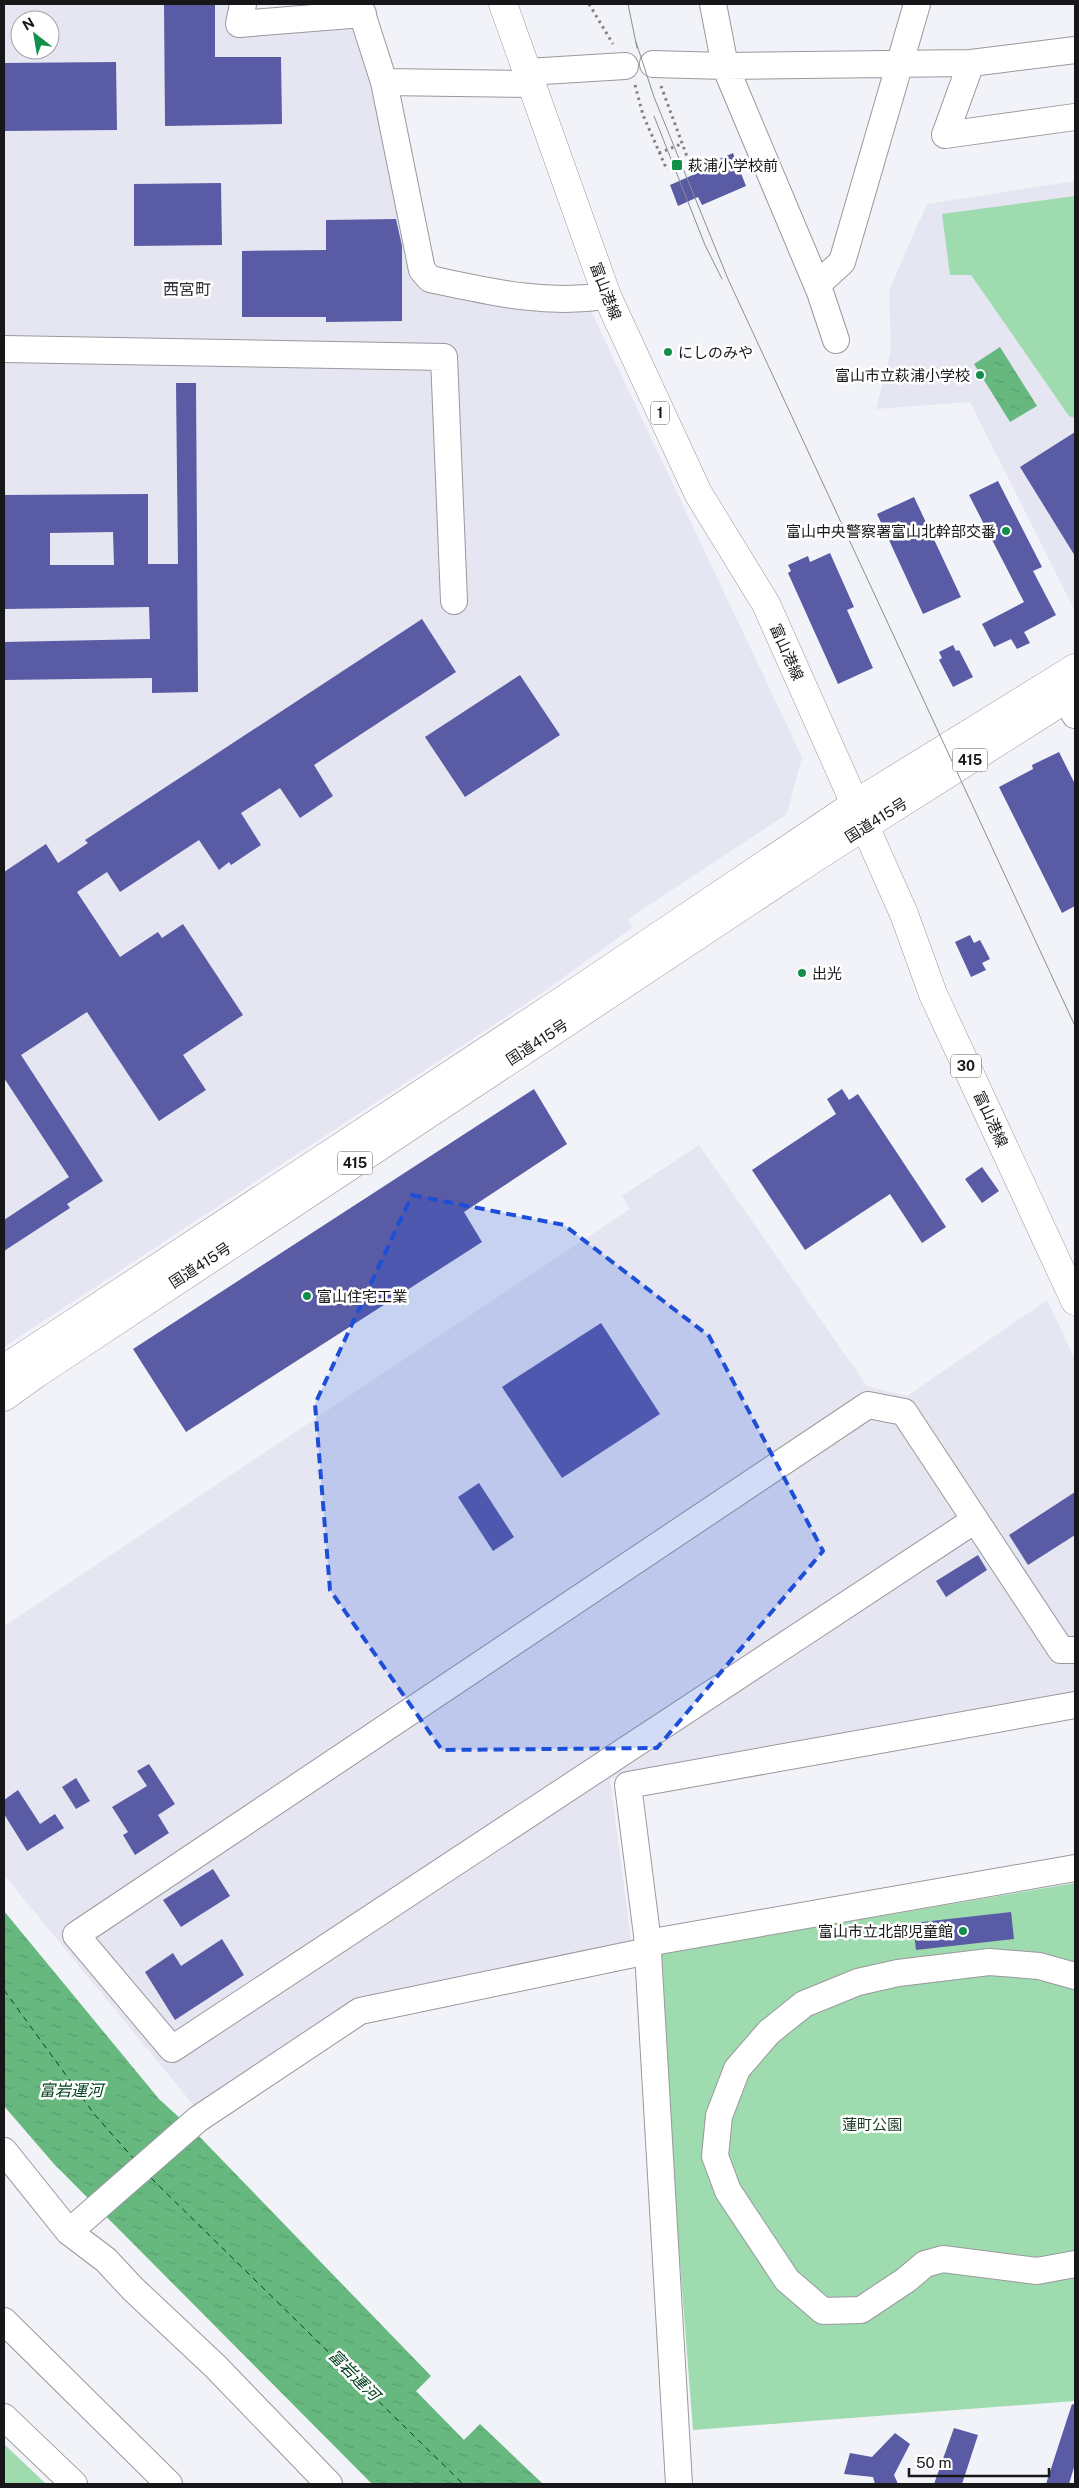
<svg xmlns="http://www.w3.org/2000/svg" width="1079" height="2488" font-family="'Public Sans','Noto Sans JP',sans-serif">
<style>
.built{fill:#e5e6f2;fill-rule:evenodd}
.green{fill:#9edbae}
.water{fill:url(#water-ripples)}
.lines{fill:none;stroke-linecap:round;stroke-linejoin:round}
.ferry{stroke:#00401c;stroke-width:1;stroke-dasharray:6 5;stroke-linecap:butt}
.building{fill:#5a5ba5;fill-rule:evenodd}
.minor-casing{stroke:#99999d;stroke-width:28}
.major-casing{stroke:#99999d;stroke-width:29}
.highway-casing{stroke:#99999d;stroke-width:29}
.path{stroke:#818185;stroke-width:3;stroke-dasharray:2.5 4;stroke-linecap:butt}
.minor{stroke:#fff;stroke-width:26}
.major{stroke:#fff;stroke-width:28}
.highway{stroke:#fff;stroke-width:28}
.tram{stroke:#8c8d90;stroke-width:1}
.marked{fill:#1d4ed8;fill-opacity:0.2;stroke:#1d4ed8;stroke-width:4;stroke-dasharray:10 6;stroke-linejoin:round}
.poi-dot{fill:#138f4c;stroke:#fff;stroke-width:2}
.labels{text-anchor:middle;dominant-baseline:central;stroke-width:5;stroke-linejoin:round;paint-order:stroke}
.shield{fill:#fff;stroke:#5d5d5e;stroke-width:1}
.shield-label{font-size:14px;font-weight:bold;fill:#171719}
.poi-label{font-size:15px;fill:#171719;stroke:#fff;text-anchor:start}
.street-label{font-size:15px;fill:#171719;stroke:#fff}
.park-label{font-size:15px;fill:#183b23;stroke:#fff}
.neighbourhood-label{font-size:16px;fill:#313235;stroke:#fff}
.water-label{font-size:16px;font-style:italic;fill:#00401c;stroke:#fff}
</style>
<defs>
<pattern id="water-ripples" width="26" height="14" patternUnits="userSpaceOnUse" patternTransform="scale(1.25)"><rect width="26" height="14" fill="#66b87f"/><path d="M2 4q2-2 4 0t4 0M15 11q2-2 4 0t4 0" fill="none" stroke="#589d6d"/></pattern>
</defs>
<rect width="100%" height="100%" fill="#f2f3f8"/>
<path class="built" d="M4,4h233l-6,30 122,-5 20,51 42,191 111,37 65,3 211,446 -15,57 -159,105 4,9 -93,67 -535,352zM20,20h30v30h-30z
M1075,181v430l-105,-209 -94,7 15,-60 -2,-59 38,-86z
M699,1145l168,241 40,10 140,-96 28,59v334l-465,86 22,168 -272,55 -164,106 -192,-233v-249l626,-417 -8,-13z"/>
<path class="green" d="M1075,196v222l-6,-2 -98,-141h-21l-8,-61z
M1075,1883v518l-382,29 -37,-476z
M4,2444l42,40h-42z"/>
<path class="water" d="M1000,347l37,59 -27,16 -36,-58z
M4,1911l155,188 35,32 237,245 -15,15 48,49 16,-16 63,60h-171l-318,-320 -50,-58z"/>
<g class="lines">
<path class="ferry" d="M4,1990l91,125 38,43
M151,2178l312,306"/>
</g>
<path class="building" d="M164,4h51v53h66l1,67 -117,2z
M116,62l1,68 -113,1v-68z
M733,153l13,33 -44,19 -4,-8 -20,9 -8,-21 41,-18 -1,-4z
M221,183l1,62 -88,1v-62z
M396,219l6,27v75l-76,1v-5h-84v-66l84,-1v-30z
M176,383h20l2,309 -46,1v-15l-148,2v-38l146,-3 -1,-32 -145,2v-114l144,-1v70h30zM113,532l1,33h-64v-32z
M1075,432v124l-55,-89z
M998,481l44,86 -9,4 23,44 -32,17 6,11 -13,6 -6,-10 -17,8 -12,-23 42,-22 -55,-107z
M914,497l47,100 -38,17 -46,-100z
M830,553l24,54 -7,3 26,58 -35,16 -50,-111 3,-2 -3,-6 20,-9 2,6z
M422,619l34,53 -142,93 19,31 -33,22 -20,-30 -39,25 20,32 -30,20 -2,-3 -10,8 -20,-30 -79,52 -13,-20 -30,20 43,65 38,-25 4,6 21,-14 60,91 -60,40 23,35 -47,31 -72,-109 -66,43 82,126 -36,23 3,4 -66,43v-31l65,-43 -65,-99v-206l42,-28 12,19 30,-20 -3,-3z
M953,645l3,6 3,-1 14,27 -20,10 -14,-27 3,-2 -3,-6z
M520,675l40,60 -95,62 -40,-60z
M1059,752l16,32v122l-13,7 -63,-126 34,-18 -1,-4z
M970,935l4,8 6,-3 10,19 -8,4 4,7 -15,7 -16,-35z
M534,1089l33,55 -103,68 18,30 -296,190 -53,-83z
M842,1089l7,11 9,-6 88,133 -24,16 -32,-49 -85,56 -53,-80 84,-56 -9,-15z
M982,1167l17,24 -17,12 -17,-24z
M601,1323l59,91 -98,64 -60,-91z
M479,1483l35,54 -21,14 -35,-54z
M1075,1492v43l-47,30 -19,-30z
M978,1555l9,15 -41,27 -10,-16z
M149,1764l26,40 -17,11 11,18 -34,22 -12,-20 5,-3 -16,-25 35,-21 -10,-15z
M76,1778l14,23 -14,8 -14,-22z
M18,1790l22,34 15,-10 9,14 -37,23 -23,-37v-14z
M213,1869l17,27 -49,31 -18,-27z
M1011,1912l3,27 -98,11 -3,-27z
M222,1939l22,36 -69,45 -30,-48 28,-19 8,13z
M1072,2404l3,1v59l-6,20h-23z
M954,2428l24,7 -16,49h-28z
M895,2433l15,11 -16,31 4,9h-23l-2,-7 -29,-3 6,-21 22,4z"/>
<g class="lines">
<defs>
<path id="minor" d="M243,4l-4,20 124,-10
M359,4l25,78 38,188 8,9c61,13 114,26 177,17
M713,4l12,62 95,226 16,48
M971,63l-26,72 130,-18
M653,64l72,2 246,-3 104,-13
M527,72l98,-6
M384,82l147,2
M817,285l25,-23 75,-258
M4,349l440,8 10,244
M1057,680l18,35
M975,1520l-803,529 -96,-114 792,-530 36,7 157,238h14
M647,1943l428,-75
M1075,1976l-36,-10 -50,-4 -91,11 -40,9 -54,22 -35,28 -32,37 -18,47 -4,40 13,35 59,89 36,31 38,-1 45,-30 19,-16 18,-5 94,12 38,-7
M4,2151l65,81 37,28 27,29 82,77 114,118
M69,2232l129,-113 162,-108 288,-60
M4,2321l165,163
M4,2417l70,67
M679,2484l-32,-549 -19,-150 447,-80"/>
<path id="major" d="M503,4l104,292 91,197 68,111 138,310 29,80 142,307"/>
<path id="highway" d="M4,1369l579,-382 272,-183 220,-136
M4,1397l32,-23 780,-517 259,-164"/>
</defs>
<use href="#minor" class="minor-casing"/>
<use href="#major" class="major-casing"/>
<use href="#highway" class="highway-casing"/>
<path class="path" d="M589,4l24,40
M635,85l8,30 24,55
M661,86l28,76
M659,153l22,-9"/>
<use href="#minor" class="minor"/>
<use href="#major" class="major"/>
<use href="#highway" class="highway"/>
<path class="tram" d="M628,4l9,44
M636,42l18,55 74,182 347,747
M654,116l51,129 17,34"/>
</g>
<path class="marked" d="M412,1195l152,30 145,111 114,215 -166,197 -215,2 -112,-160 -15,-186z"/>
<g class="poi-dot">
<rect x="671" y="159" width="12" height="12" rx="2.5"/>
<circle cx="668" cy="352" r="5"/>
<circle cx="980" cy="375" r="5"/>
<circle cx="1006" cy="531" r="5"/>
<circle cx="802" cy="973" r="5"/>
<circle cx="307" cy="1296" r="5"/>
<circle cx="963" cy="1931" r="5"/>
</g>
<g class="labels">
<g class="shield">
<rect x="651" y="401.5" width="18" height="23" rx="4"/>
<rect x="952.5" y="748.5" width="35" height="23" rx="4"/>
<rect x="951" y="1054.5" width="30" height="23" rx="4"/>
<rect x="337.5" y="1151.5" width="35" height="23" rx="4"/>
</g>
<g class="shield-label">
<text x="660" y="413">1</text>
<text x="970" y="760">415</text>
<text x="966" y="1066">30</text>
<text x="355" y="1163">415</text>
</g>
<g class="poi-label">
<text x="688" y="165">萩浦小学校前</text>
<text x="678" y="352">にしのみや</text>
<text x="970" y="375" text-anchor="end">富山市立萩浦小学校</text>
<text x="996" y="531" text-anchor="end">富山中央警察署富山北幹部交番</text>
<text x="812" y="973">出光</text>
<text x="317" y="1296">富山住宅工業</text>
<text x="953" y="1931" text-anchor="end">富山市立北部児童館</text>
</g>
<g class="street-label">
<text transform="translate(606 291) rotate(69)">富山港線</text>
<text transform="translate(787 652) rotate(66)">富山港線</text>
<text transform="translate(876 820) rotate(-32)">国道415号</text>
<text transform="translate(537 1042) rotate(-33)">国道415号</text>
<text transform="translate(991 1119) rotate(65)">富山港線</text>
<text transform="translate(200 1265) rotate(-33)">国道415号</text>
</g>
<g class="park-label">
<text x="872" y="2124">蓮町公園</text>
</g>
<g class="neighbourhood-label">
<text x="187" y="289">西宮町</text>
</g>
<g class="water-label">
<text x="71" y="2090">富岩運河</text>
<text transform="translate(354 2375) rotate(45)">富岩運河</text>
</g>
</g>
<rect width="1079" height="2488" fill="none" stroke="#171719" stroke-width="10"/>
<g transform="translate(35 35) rotate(329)"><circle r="24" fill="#ffffff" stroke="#a2a2a3"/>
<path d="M0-4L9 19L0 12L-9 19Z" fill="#138f4c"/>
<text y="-8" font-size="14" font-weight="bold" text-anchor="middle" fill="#171719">N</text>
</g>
<path d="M909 2468v8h140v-8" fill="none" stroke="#171719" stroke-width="2.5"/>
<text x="916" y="2468" font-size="15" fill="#171719" stroke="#ffffff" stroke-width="4" paint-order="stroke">50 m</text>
</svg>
